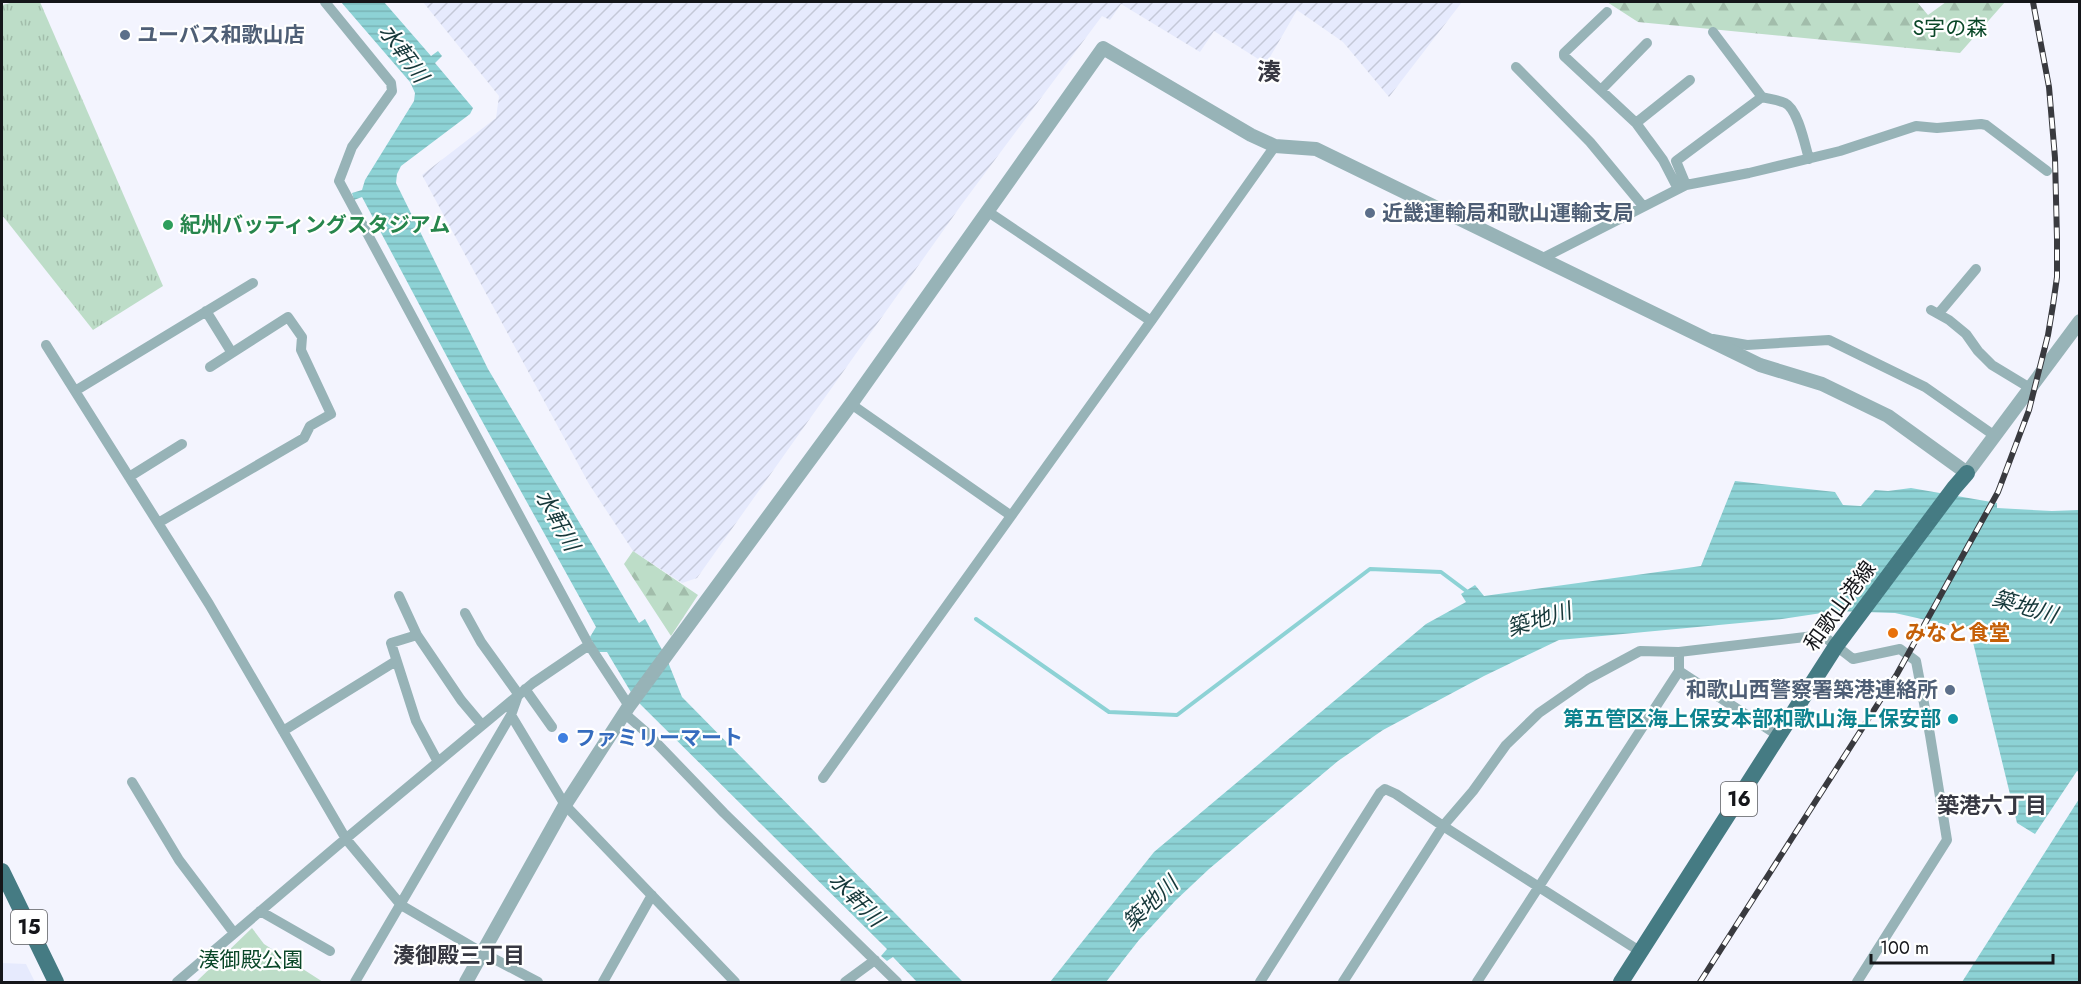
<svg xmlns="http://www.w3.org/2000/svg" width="2081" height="984" font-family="Jost,'Noto Sans JP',sans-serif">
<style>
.built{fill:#e6eafd}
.industrial{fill:url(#industrial-furrows)}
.grass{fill:url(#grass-tufts)}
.forest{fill:url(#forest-firs)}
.park{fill:#bdddc8}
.water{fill:url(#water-rules)}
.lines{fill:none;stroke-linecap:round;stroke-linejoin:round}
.stream{stroke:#8dd2d5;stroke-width:4}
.minor{stroke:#97b3b7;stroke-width:10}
.tertiary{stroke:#97b3b7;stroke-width:14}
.primary{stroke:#457b83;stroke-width:16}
.rail-casing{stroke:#393a3f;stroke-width:6}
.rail{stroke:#fff;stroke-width:4;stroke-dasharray:11;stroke-linecap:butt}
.service-dot{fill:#5c6f8a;stroke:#fff;stroke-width:2}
.leisure-dot{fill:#2e9e5b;stroke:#fff;stroke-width:2}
.food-dot{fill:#e8710a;stroke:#fff;stroke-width:2}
.culture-dot{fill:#0f9aa8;stroke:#fff;stroke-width:2}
.shop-dot{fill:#3f7fe0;stroke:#fff;stroke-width:2}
.labels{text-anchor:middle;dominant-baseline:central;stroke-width:4.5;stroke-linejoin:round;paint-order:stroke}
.shield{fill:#fff;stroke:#5b5c5f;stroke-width:1.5}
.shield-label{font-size:20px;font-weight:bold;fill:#15161a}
.park-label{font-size:21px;fill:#0a4728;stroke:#fff}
.service-label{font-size:21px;font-weight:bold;fill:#4e5e75;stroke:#fff;text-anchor:start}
.leisure-label{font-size:21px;font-weight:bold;fill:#27864d;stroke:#fff;text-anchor:start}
.street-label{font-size:21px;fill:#15161a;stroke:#fff}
.food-label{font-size:21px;font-weight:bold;fill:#c56008;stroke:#fff;text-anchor:start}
.culture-label{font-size:21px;font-weight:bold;fill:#0d838f;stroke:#fff;text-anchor:end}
.shop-label{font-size:21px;font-weight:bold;fill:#366cbe;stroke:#fff;text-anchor:start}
.water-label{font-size:22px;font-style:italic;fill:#16383a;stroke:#fff}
.neighbourhood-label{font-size:22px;font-weight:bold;fill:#373842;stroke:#fff}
.quarter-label{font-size:24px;font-weight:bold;fill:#373842;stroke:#fff}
</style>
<defs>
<pattern id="industrial-furrows" width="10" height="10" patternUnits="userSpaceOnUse" patternTransform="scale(1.5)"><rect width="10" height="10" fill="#e6eafd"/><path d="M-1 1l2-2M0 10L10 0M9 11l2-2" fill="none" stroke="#c4c8d8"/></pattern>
<pattern id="grass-tufts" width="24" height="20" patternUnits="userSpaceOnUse" patternTransform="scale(1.5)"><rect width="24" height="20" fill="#bdddc8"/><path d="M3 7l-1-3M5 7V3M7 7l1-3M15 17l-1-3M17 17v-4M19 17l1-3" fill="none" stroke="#a2bdab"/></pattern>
<pattern id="forest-firs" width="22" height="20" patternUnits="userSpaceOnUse" patternTransform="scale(1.5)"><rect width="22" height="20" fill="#bdddc8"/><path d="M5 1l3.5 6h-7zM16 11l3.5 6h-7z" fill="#a2bdab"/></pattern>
<pattern id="water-rules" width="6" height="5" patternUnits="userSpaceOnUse" patternTransform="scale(1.5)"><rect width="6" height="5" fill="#8dd2d5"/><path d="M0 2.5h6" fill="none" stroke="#79b4b6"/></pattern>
</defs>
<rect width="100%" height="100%" fill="#f3f4fe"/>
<path class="built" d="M2,963l24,1 9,18h-33z"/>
<path class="industrial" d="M423,2h1039l-73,95 -46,-55 -46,-32 -31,54 -52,-33 -14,21 -79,-48 -11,16 -8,-4 -140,188 -265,374 -15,5 -49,-32 -44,-67 -167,-309 74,-57 3,-22z"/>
<path class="grass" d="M14,2h26l123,284 -70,44 -91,-115v-210z"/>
<path class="forest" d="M1607,2h310l11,13 18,-13h59l-45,51 -322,-31z
M633,551l65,44 -27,41 -47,-72z"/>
<path class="park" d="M252,928l12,16 59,38h-127z"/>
<path class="water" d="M341,2h43l47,54 7,-5 4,5 -7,7 38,45 -3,6 -69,52 -4,8 -1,9 92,186 151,254 6,-4 21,38 16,40 281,285h-46l-24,-25 -6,4 -6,-5 6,-7 -252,-250 -28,-47h-9l-8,-15 6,-10 -135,-244 -99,-186 -8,3 -2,-7 10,-3 3,-10 49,-79 1,-8 -5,-11z
M1735,481l100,11 8,13 18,1 14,-16 13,1 23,-3 86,15v5l55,3 27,-1v262l-2,-1 -42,63 -18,-11 -47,-193 -75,-17 -60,-2 -53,8 -223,21 -75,36 -101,54 -45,31 -129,108 -34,32 -36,39 -33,42h-56l104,-130 272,-228 40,-22 -5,-8 14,-9 9,11 217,-30z
M2079,799v183h-117z"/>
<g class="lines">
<path class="stream" d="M976,619l133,93 68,3 193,-146 71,3 28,21"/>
<path class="minor" d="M325,2l66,81 1,8 -40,56 -13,34 250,464 40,61
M1607,12l-43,41v3l72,67 27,37 15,29
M1713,32l49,65c7,2 16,3 23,6 13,6 20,42 24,56
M1516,67l74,75 53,64
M1601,90l46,-47
M1636,123l54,-43
M1686,185l-10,-24 86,-64
M987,211l164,110
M1543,258l143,-73 63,-12 91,-22 76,-25 21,2 44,-4 5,1 61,46
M1931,310l18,10 17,14 12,17 14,14 38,23
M206,311l26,42
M1939,313l37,-44
M1713,339l34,6 82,-5 96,47 70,49
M46,345l163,259 137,235 55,66 82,48 55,29
M75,391l178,-108
M851,404l159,111
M129,477l53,-33
M158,523l146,-85 6,-12 21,-12 -30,-64 1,-13 -14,-20 -78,50
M399,596l18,39 44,65 21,25
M465,613l16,29 38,53
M417,635l-26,8 25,78 22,41
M1679,652v19l100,65
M525,689l27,38
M517,698l-6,17 54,90 170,177
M624,713l23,20 77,80 173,169
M283,731l113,-70
M823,778l328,-457 124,-175
M132,782l47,78 55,73
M260,911l70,40
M177,982l160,-136 196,-163 56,-38
M355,982l156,-267
M603,982l49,-87
M845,982l30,-22
M1260,982l120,-189 5,-4 11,5 47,32 198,126
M1343,982l100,-156 30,-35 33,-46 33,-32 49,-34 52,-28 39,1 143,-17 31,24 47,-10 16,12 14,74 17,105 -90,142
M1477,982l202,-311"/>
<path class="tertiary" d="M466,982l99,-177 64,-99 222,-302 252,-356 148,87 24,11 41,3 444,216 62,19 66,32 79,57 113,-152"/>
<path class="primary" d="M2,871l54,111
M1621,982l215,-336 118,-158 13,-15"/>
<defs>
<path id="rail" d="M1700,982l197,-308 101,-182 31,-82 19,-75 5,-30 4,-28v-38l-2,-81 -6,-71 -16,-85"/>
</defs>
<use href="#rail" class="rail-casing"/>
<use href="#rail" class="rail"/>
</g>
<g class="service-dot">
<circle cx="125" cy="35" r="6"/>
<circle cx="1370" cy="213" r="6"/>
<circle cx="1950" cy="690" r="6"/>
</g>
<circle class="leisure-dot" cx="168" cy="225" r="6"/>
<circle class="food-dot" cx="1893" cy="633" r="6"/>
<circle class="culture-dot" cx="1953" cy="719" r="6"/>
<circle class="shop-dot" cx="563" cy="738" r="6"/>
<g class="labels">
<g class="shield">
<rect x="1721" y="782" width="36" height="34" rx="4.5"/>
<rect x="11" y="910" width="36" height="34" rx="4.5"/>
</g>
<g class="shield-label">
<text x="1739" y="799">16</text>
<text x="29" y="927">15</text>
</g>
<g class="park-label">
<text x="1950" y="28">S字の森</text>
<text x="251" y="960">湊御殿公園</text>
</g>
<g class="service-label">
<text x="137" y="35">ユーバス和歌山店</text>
<text x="1382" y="213">近畿運輸局和歌山運輸支局</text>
<text x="1938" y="690" text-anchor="end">和歌山西警察署築港連絡所</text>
</g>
<g class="leisure-label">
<text x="180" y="225">紀州バッティングスタジアム</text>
</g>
<g class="street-label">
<text transform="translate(1840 606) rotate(-54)">和歌山港線</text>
</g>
<g class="food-label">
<text x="1905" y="633">みなと食堂</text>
</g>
<g class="culture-label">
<text x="1941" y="719">第五管区海上保安本部和歌山海上保安部</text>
</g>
<g class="shop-label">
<text x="575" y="738">ファミリーマート</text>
</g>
<g class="water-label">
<text transform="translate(404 53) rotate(54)">水軒川</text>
<text transform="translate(558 520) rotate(61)">水軒川</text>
<text transform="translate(2025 606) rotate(16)">築地川</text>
<text transform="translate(1539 619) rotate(-17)">築地川</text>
<text transform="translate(857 899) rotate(45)">水軒川</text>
<text transform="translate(1150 903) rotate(-44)">築地川</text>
</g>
<g class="neighbourhood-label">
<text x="1992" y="805">築港六丁目</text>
<text x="459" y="955">湊御殿三丁目</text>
</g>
<g class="quarter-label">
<text x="1269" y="71">湊</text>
</g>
</g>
<rect width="2081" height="984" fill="none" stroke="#15161a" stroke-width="6"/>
<path d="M1871 954v9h182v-9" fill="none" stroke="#15161a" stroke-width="3"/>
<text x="1880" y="954" font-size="18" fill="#15161a" stroke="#ffffff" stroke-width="4.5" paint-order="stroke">100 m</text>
</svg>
